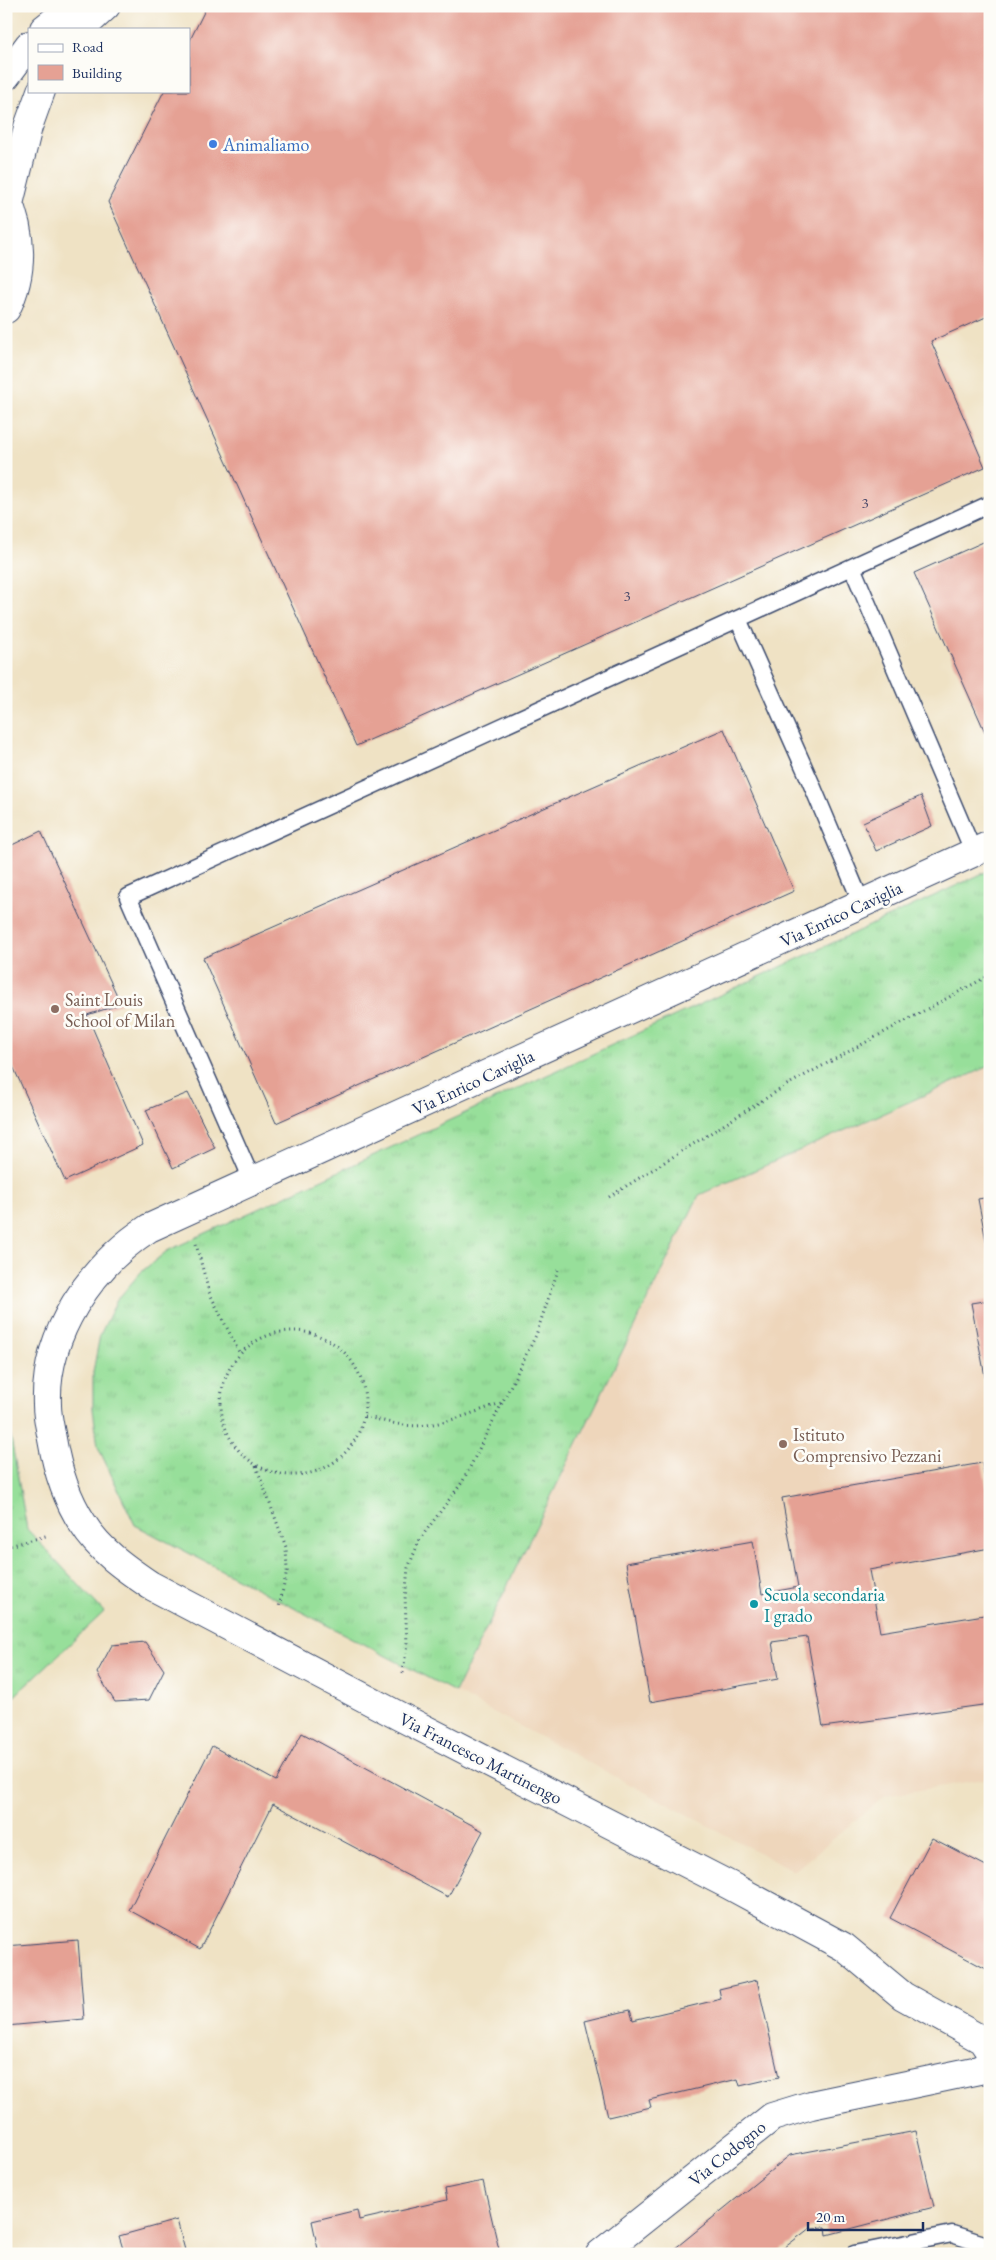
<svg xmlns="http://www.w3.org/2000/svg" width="996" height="2260" font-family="'EB Garamond',serif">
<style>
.built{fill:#eed6bb}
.grass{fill:url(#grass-tufts);stroke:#59877c}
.building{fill:#e5a194}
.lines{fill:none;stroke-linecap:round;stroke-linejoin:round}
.service-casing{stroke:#3b4a6d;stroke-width:19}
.minor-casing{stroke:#3b4a6d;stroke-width:30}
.tertiary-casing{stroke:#3b4a6d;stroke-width:30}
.path{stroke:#3b4a6d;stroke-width:3;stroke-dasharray:1 4;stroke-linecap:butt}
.service{stroke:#fff;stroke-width:16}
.minor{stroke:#fff;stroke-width:28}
.tertiary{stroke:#fff;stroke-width:28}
.shop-dot{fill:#3f7fe0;stroke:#fdfcf7;stroke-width:2}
.education-dot{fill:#8d6e63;stroke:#fdfcf7;stroke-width:2}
.culture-dot{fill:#0f9aa8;stroke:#fdfcf7;stroke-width:2}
.labels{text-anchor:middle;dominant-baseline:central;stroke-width:5;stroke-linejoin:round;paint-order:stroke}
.number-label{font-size:15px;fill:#4e4c6c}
.shop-label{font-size:18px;fill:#366cbe;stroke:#fdfcf7;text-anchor:start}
.street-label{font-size:18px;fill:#1b2f5e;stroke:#fdfcf7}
.education-label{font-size:18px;fill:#785e54;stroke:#fdfcf7;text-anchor:start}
.culture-label{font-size:18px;fill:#0d838f;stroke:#fdfcf7;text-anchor:start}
</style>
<defs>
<pattern id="grass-tufts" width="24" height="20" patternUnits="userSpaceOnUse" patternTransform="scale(1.25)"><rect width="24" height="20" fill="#97df9a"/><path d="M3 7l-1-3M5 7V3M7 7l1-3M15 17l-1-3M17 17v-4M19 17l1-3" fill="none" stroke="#82c087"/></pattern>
</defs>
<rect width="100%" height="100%" fill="#fdfcf7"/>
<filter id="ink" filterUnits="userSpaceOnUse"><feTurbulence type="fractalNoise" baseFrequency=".02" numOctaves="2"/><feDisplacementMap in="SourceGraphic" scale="10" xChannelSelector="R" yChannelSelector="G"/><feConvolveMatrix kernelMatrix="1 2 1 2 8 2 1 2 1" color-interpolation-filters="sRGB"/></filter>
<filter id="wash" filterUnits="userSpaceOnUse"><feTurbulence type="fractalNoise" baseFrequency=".0096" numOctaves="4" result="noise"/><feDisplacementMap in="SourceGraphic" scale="20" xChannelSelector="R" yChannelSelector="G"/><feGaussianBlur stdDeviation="1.12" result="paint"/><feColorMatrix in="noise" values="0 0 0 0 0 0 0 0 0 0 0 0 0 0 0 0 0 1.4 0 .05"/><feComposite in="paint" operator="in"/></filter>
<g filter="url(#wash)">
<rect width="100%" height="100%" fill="#efe2c4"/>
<path class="built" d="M990,1066v712l-105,18 -91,75 -339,-179 244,-497z"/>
<path class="grass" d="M990,870v196l-291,129 -244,497 -320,-167 -37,-78 -5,-38v-37l7,-37 17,-35 24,-28 26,-21z
M6,1410l21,119 77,83 -98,92z"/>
<g id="blocks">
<path class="building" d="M213,6h777v319l-4,-8 -55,24 54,126 -629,279 -248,-544 56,-111h25v-49l16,-32z
M990,539v204l-76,-170z
M724,729l70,162 -518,232 -73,-165z
M921,796l11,30 -56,25 -13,-29z
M41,831l80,173 -34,11 56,130 -78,36 -59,-130v-209l2,5z
M188,1093l27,55 -42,20 -27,-58z
M990,1197v59h-1l-11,-57z
M990,1300v87h-3l-16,-84z
M982,1463l8,42v43l-121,22 11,62 110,-18v90l-167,23 -16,-90 -35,5 6,37 -128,23 -24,-139 127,-22 9,53 36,-7 -16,-89z
M145,1642l19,28 -15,30 -34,2 -18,-29 15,-28z
M302,1733l181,98 -35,66 -175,-93 -73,145 -71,-39 83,-164 64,35z
M932,1838l58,30v103l-100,-53z
M78,1940l6,79 -78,7v-80z
M757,1980l22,97 -39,9 -2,-7 -89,21 2,7 -43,10 -23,-96 45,-11 3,10 88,-21 -2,-10z
M916,2131l18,76 -107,28 -1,-8 -16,1 -34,26h-108l122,-99z
M483,2181l17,73h-181l-7,-33 45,-11 2,10 88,-20 -2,-11z
M177,2220l9,34h-68l6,-2 -5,-16z"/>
</g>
</g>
<g filter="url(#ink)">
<use href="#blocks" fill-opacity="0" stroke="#3b4a6d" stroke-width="1"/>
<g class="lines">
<defs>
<path id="service" d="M852,567l122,286
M738,619l73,164 51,121
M253,1182l-125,-285 862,-393
M854,2254l98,-20 38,12"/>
<path id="minor" d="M990,845l-841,383c-58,38 -105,106 -102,177 0,11 3,23 5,34 5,30 14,59 31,85 16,26 42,44 67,61l249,131 330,169 115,62 59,49 79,44 8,12
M600,2254l172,-137 39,-12 168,-35 11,-7"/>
<path id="tertiary" d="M44,29l29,-23
M81,29l25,-23
M6,76l23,-31
M6,197c17,37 18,76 0,112
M9,204l19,-77 13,-36"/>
</defs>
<use href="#service" class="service-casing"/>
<use href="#minor" class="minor-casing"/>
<use href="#tertiary" class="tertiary-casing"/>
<path class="path" d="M609,1197l178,-112 203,-110
M196,1244l13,48 31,62
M221 1403a72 72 0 1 1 144 0a72 72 0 1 1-144 0Z
M364,1416c20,5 41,12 62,9 26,-3 51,-14 75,-22
M256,1466l30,81 1,24 -8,36
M6,1547l43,-12
M403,1673l4,-30 -2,-44 3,-31 12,-29 43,-58 73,-146 23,-68"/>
<use href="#service" class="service"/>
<use href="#minor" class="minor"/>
<use href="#tertiary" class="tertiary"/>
</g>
</g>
<circle class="shop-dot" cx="213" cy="144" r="5"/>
<g class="education-dot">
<circle cx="55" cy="1009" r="5"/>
<circle cx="783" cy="1444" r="5"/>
</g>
<circle class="culture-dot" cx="754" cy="1604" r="5"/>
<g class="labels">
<g class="number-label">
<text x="865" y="502">3</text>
<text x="627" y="595">3</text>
</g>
<g class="shop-label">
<text x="223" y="144">Animaliamo</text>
</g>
<g class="street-label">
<text transform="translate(841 914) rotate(-25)">Via Enrico Caviglia</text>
<text transform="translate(473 1082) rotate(-25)">Via Enrico Caviglia</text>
<text transform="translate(481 1758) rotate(27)">Via Francesco Martinengo</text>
<text transform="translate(727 2153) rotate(-39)">Via Codogno</text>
</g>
<g class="education-label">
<text x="65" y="999">Saint Louis<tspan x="65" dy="21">School of Milan</tspan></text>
<text x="793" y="1434">Istituto<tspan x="793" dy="21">Comprensivo Pezzani</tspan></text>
</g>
<g class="culture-label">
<text x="764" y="1594">Scuola secondaria<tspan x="764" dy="21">I grado</tspan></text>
</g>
</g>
<rect width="996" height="2260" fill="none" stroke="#fdfcf7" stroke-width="25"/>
<rect x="28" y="28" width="162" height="65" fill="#fdfcf7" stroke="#a3aaba"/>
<rect x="38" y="44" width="25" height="8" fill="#ffffff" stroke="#a3aaba"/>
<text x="72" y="52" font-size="15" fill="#1b2f5e">Road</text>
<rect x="38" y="65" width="25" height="15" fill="#e5a194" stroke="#a3aaba"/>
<text x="72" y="78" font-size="15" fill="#1b2f5e">Building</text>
<path d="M808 2222v8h115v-8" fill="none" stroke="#1b2f5e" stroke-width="2.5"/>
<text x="816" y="2222" font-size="15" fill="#1b2f5e" stroke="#fdfcf7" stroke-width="4" paint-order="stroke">20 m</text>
</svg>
